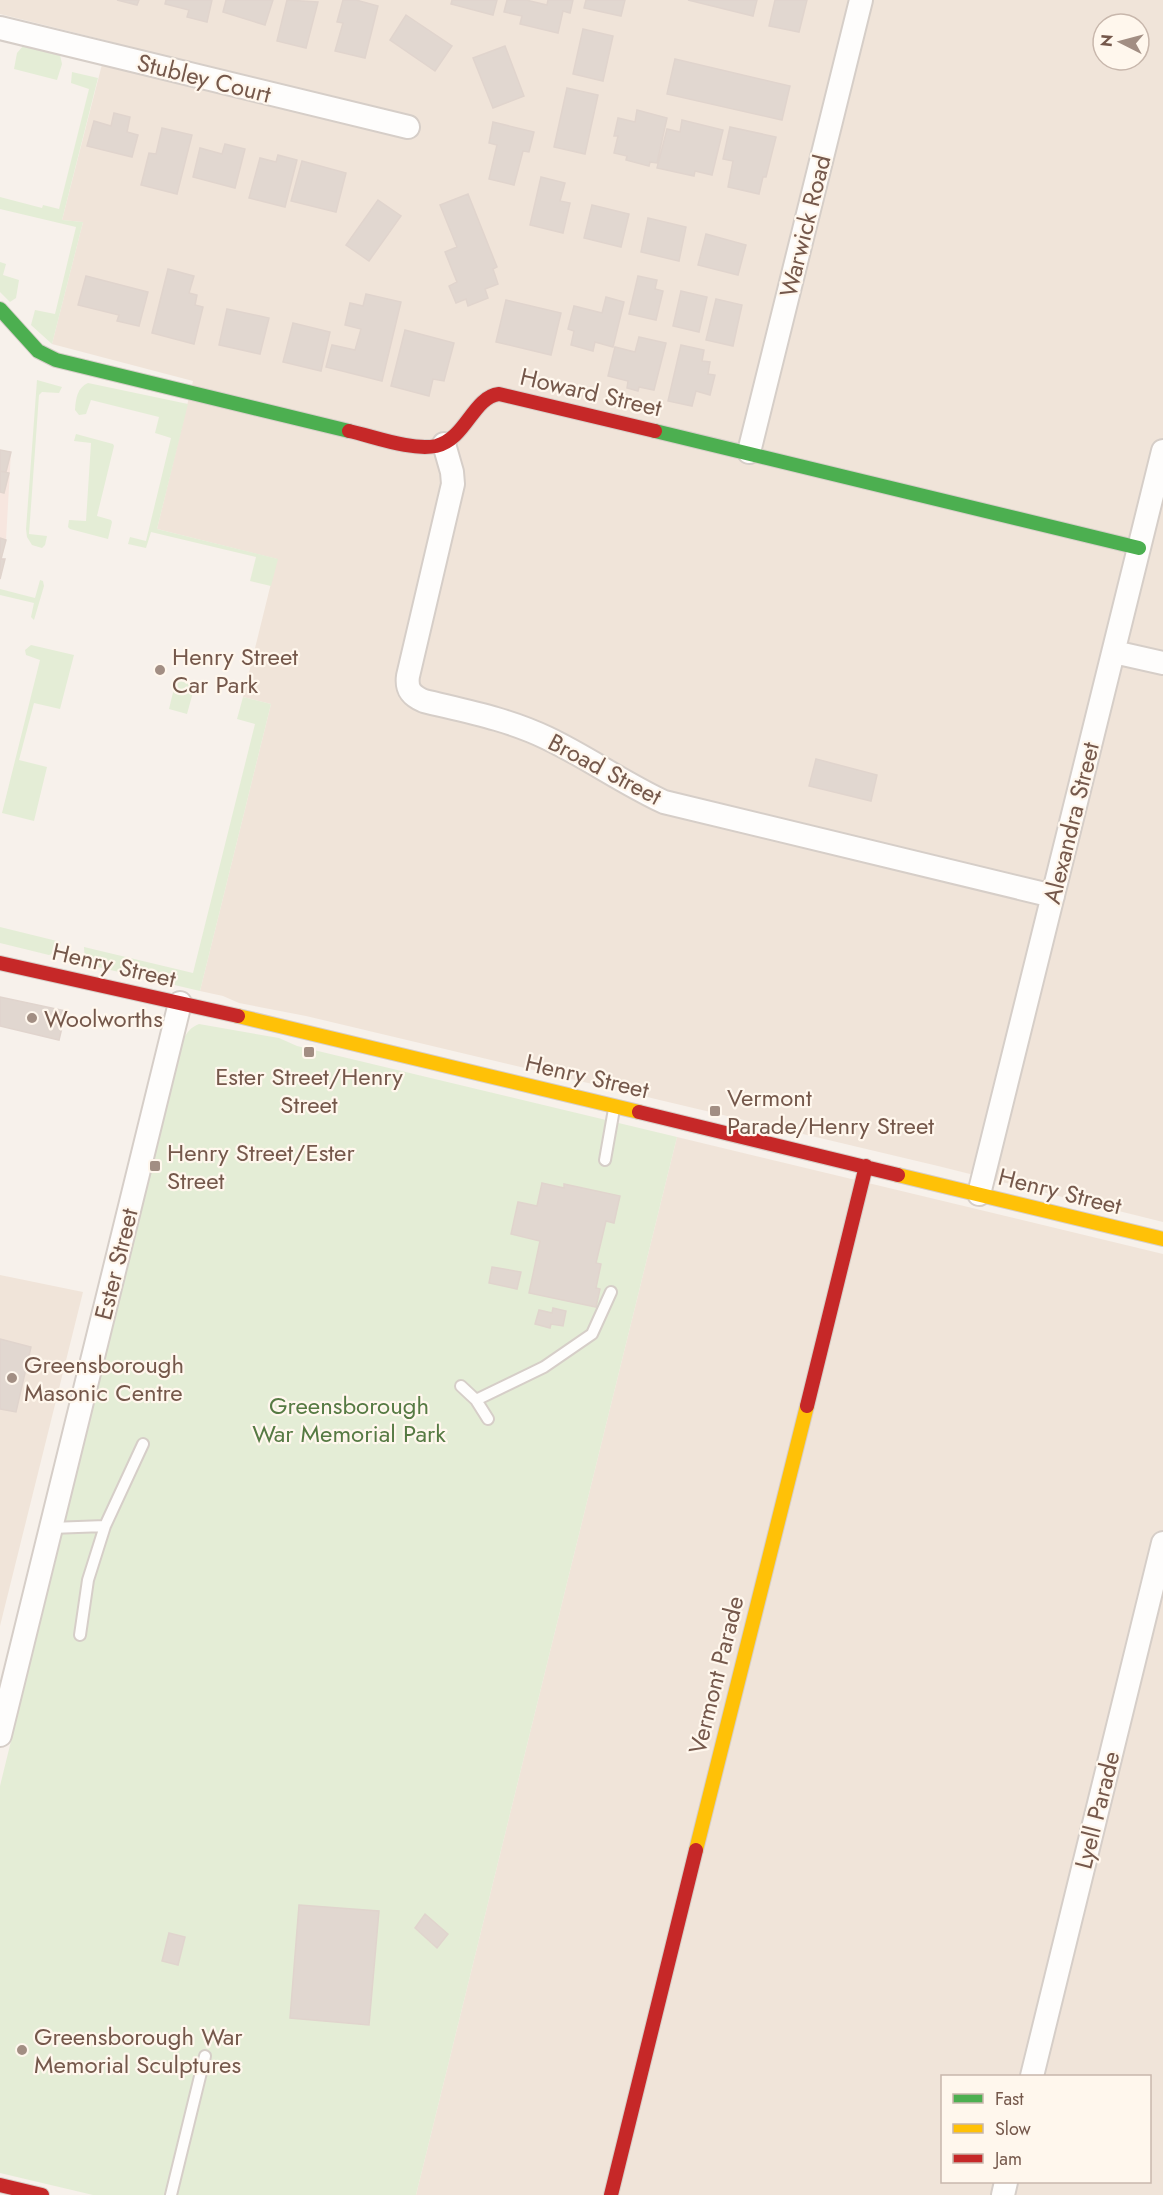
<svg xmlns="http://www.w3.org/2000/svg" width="1163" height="2195" font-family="Jost,sans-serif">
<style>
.residential{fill:#f0e4d9;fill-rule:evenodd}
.commercial{fill:#f7e6df}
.green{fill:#e4edd6}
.building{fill:#e1d7d0;stroke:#e0d4cd;stroke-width:1.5}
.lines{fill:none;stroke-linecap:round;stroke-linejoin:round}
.lane-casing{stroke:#d6cec8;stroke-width:14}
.street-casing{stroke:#d6cec8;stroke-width:26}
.fast-casing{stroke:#d6cec8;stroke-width:16}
.slow-casing{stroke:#d6cec8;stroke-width:16}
.jam-casing{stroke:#d6cec8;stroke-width:16}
.lane{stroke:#fefdfc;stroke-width:10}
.street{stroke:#fefdfc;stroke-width:22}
.fast{stroke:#4caf50;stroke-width:14}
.slow{stroke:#ffc107;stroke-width:14}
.jam{stroke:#c62828;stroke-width:14}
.poi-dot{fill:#a28e83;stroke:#fff7ed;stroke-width:2}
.labels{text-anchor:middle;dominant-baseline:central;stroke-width:4.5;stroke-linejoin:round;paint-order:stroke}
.street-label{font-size:24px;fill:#75584b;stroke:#fff7ed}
.poi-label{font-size:24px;fill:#75584b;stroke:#fff7ed;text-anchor:start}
.park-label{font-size:24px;fill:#567a43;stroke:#fff7ed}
</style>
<rect width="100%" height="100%" fill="#f7f1eb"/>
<path class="residential" d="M0,0h1163v1222l-225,-56 -632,-150 -67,-13 -16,-7 -23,-5 71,-287 -28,-7 34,-138 -120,-30 36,-148 -141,-37 31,-122 -21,-2 46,-179 -108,-27zM1103,24h36v36h-36z
M677,1137l486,117v941h-747zM942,2076h208v106h-208z
M0,1275l83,17 -83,334z"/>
<path class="commercial" d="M0,450l11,2 -5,88 -4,18 3,1 -5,21z"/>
<path class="green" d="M23,46l37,9 2,9 -5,16 -43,-11 3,-16z
M72,72l26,6 -36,142 21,2 -31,122 -21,-19 4,-15 20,4 21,-87 -76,-18v-12l42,11 1,-3 16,4 30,-120 -18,-6z
M0,262l6,2 -3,11 16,5 -3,18 -6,4 -10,-10z
M37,380l25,7 -3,6 -17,-1 -3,3 -10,139 18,2 -2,9 -3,3 -10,-3 -5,-8 -1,-8z
M88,383l100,21 -31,125 121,30 -7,27 -21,-5 6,-24 -105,-25 -5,16 -18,-4 2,-7 16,4 25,-103 -16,-5 4,-16 -68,-17 -5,14 -7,1 -4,-5c1,-12 2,-22 13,-27z
M76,434l37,10 1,2 -17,70 14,4 1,2 -4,17 -38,-10 -2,-2 1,-7 17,1 5,-78 -17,-2z
M40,580l3,1 1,5 -10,34 -3,-3 3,-14 -34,-8v-6l35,9z
M31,645l43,10 -14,54 -26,-6 -15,57 28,7 -13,54 -32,-8 38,-153 -14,-5 -1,-5z
M176,680l19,5 -8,29 -18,-5z
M243,697l28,7 -71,287 -115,-27 -1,-17 109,26 62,-249 -18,-5z
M0,927l61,15c-1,5 -6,12 -12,13l-49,-12z
M199,1024l80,14 18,8 380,91 -261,1058h-323l-93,-22v-387l183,-746c4,-8 8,-13 16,-16z"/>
<path class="building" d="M117,0h22l-2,5z
M166,0h46l-5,22 -20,-5 2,-7 -24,-6z
M226,0h47l-8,25 -42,-13z
M287,0l31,2 -12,46 -29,-7z
M343,0h13l22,6 -13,52 -30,-7 8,-28 -6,-1z
M452,0h45l-4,15 -42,-11z
M507,0h19l21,5 1,-5h25l-3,13 -7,-2 -5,22 -38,-9 2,-8 -18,-4z
M586,0h39l-4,16 -37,-8z
M688,0h69l-4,16z
M775,0h32l-8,32 -30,-6z
M406,15l46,31 -17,25 -45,-31z
M583,29l30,7 -10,45 -30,-7z
M505,46l19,50 -31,12 -20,-50z
M675,59l115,27 -8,34 -115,-26z
M567,88l31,7 -13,59 -31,-7z
M637,110l30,8 -10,45 -7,-1 -1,4 -23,-6 1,-4 -13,-3 4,-17h-4l4,-18 17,4z
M114,113l16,4 -3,15 11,3 -6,22 -45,-11 7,-25 17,5z
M682,120l41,10 -11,45 -17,-4 -1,5 -37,-8 10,-39 13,3z
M493,122l41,10 -5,20 -6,-1 -9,34 -25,-6 8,-34 -8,-2z
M730,127l46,10 -10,40h-3l-4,17 -31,-7 5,-26 -10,-2z
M162,128l30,7 -15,59 -36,-9 8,-32 7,1z
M225,144l20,5 -10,39 -42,-11 7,-29 22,6z
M278,155l19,5 -12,47 -36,-9 11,-40 16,4z
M302,161l44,12 -10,39 -45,-11z
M541,177l24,6 -5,18 10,2 -7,30 -33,-8z
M468,194l29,73 -4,2 5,15 -13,5 3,9 -20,8 -2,-7 -10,4 -7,-17 8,-4 -12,-30 12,-5 -17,-42z
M378,200l23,16 -32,45 -23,-16z
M592,205l37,9 -8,33 -37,-9z
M648,218l38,9 -7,34 -38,-9z
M706,234l40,11 -8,30 -40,-10z
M168,269l26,7 -5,17 8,2 -2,10 8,2 -9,37 -42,-11z
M86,276l62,16 -9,34 -22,-5 2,-6 -41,-10z
M638,276l19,4 -2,9 8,2 -7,29 -27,-6z
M681,291l26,6 -8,35 -26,-6z
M366,294l35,8 -19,79 -56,-14 6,-22 23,5 6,-21 -16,-4 5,-22 13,3z
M606,297l18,5 -11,45 -18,-5 -2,9 -22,-6 3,-14 -6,-2 6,-23 28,7z
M716,299l26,6 -9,41 -27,-6z
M506,300l55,13 -10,42 -55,-13z
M227,309l42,9 -9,36 -41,-9z
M293,323l37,9 -9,39 -38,-9z
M405,330l49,13 -10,38 -11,-2 -4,17 -38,-10z
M639,337l27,6 -12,47 -15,-3 -1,4 -11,-3 1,-7 -20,-5 7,-29 20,5z
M681,345l23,5 -2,11 8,1 -2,12 7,1 -5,20 -14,-4 -4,15 -24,-5z
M0,450l11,2 -5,20 -6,-1z
M0,471l9,2 -5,20 -4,-1z
M0,538l6,2 -5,19h4l-5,20z
M816,759l61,16 -6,26 -62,-15z
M0,997l66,14 -7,29 -59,-14z
M542,1183l22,5v-4l56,12 -6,27 -8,-2 -10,42 5,1 -5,24 4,1 -4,18 -67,-14 11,-52 -29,-7 7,-32 19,4z
M492,1267l29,5 -4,17 -28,-6z
M553,1308l13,3 -3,15 -12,-2 -1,4 -15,-4 4,-14 13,3z
M0,1339l31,8 -15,65 -16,-3z
M299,1905l80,6 -10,114 -79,-7z
M425,1914l23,20 -11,14 -22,-20z
M169,1933l16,4 -7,28 -16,-4z"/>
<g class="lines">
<defs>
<path id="lane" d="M605,1160l9,-51
M461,1386l15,14 12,19
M476,1400l68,-33 48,-33 19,-42
M51,1528l54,-2
M80,1635l8,-55 17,-54 38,-82
M171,2195l34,-139"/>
<path id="street" d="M0,28l408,99
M444,444l8,28 1,12 -45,192c-2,14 4,20 16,25 41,10 84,18 123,37 40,19 76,45 117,64l389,94
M749,452l112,-452
M1114,652l49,11
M979,1194l184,-743
M0,1735l180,-732
M1032,2076l131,-533
M1003,2195l3,-13"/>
<path id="fast" d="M0,309l38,42 18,9 293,71
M655,431l484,117"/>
<path id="slow" d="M238,1016l401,96
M898,1175l265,64
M696,1850l111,-444"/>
<path id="jam" d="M349,431c24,5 62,20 87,15 30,-7 37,-49 63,-52l156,37
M0,963l238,53
M639,1112l259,63
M807,1406l59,-240
M0,2185l42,10
M611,2195l85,-345"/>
</defs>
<use href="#lane" class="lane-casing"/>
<use href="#street" class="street-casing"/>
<use href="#fast" class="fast-casing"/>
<use href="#slow" class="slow-casing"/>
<use href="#jam" class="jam-casing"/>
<use href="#lane" class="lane"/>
<use href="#street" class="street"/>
<use href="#fast" class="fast"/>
<use href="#slow" class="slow"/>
<use href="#jam" class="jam"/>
</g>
<g class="poi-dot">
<circle cx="160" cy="670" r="6"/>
<circle cx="32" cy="1018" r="6"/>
<rect x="303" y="1046" width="12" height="12" rx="3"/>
<rect x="709" y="1105" width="12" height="12" rx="3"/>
<rect x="149" y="1160" width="12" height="12" rx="3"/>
<circle cx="12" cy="1378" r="6"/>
<circle cx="22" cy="2050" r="6"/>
</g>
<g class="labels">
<g class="street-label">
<text transform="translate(204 78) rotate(14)">Stubley Court</text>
<text transform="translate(805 226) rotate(-76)">Warwick Road</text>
<text transform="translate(591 392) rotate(13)">Howard Street</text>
<text transform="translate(605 769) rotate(28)">Broad Street</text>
<text transform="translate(1071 823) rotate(-76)">Alexandra Street</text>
<text transform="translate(114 965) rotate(13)">Henry Street</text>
<text transform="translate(587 1076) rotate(13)">Henry Street</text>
<text transform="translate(1060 1191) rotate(14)">Henry Street</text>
<text transform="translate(116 1264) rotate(-76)">Ester Street</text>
<text transform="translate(716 1675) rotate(-76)">Vermont Parade</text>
<text transform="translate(1097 1810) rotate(-76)">Lyell Parade</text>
</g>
<g class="poi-label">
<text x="172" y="656">Henry Street<tspan x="172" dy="28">Car Park</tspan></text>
<text x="44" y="1018">Woolworths</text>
<text x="309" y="1076" text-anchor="middle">Ester Street/Henry<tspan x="309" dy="28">Street</tspan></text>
<text x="727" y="1097">Vermont<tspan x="727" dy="28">Parade/Henry Street</tspan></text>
<text x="167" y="1152">Henry Street/Ester<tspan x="167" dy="28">Street</tspan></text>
<text x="24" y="1364">Greensborough<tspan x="24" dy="28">Masonic Centre</tspan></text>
<text x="34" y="2036">Greensborough War<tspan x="34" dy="28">Memorial Sculptures</tspan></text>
</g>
<g class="park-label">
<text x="349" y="1405">Greensborough<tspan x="349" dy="28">War Memorial Park</tspan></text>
</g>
</g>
<rect x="941" y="2075" width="210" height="108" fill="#fff7ed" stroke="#c8b7ac" stroke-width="1.5"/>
<rect x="953" y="2094" width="30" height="9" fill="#4caf50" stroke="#c8b7ac" stroke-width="1.5"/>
<text x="995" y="2105" font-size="18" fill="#75584b">Fast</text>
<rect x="953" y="2124" width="30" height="9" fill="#ffc107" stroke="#c8b7ac" stroke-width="1.5"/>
<text x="995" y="2135" font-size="18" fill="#75584b">Slow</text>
<rect x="953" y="2154" width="30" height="9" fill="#c62828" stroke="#c8b7ac" stroke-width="1.5"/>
<text x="995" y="2165" font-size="18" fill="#75584b">Jam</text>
<g transform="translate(1121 42) rotate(276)"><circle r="28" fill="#fff7ed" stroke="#c8b7ac" stroke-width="1.5"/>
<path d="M0-4.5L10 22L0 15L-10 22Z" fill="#a28e83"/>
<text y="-9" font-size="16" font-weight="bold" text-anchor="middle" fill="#75584b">N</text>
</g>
</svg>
